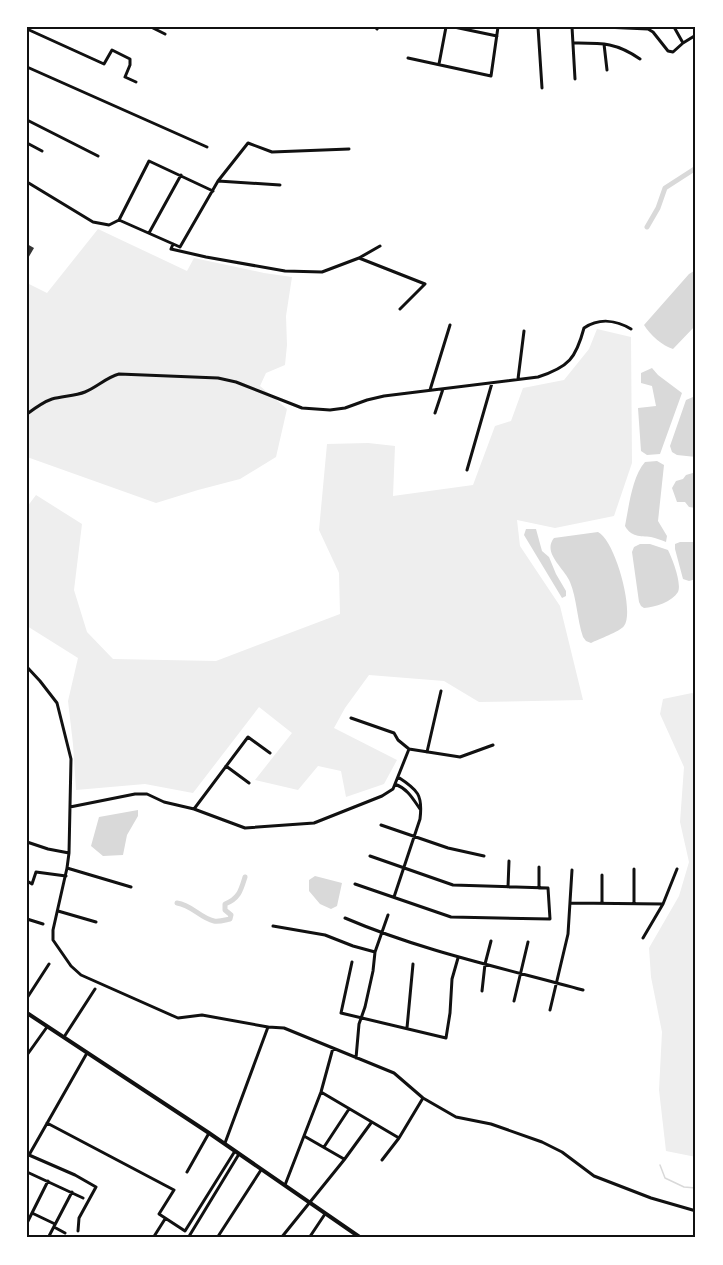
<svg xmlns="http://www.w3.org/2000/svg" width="723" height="1265" font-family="Arial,sans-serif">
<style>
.green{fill:#eee}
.water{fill:#d9d9d9}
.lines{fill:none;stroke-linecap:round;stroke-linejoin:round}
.stream{stroke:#d9d9d9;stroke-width:1.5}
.canal{stroke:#d9d9d9;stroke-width:5}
.building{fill:#353535}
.minor{stroke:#111;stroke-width:3}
.tertiary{stroke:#111;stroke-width:4}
.neatline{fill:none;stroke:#111;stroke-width:2}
</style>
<rect width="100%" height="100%" fill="#fff"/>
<path class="green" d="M98,229l89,42 7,-13 70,15 28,4 -6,39 1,29 -2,20 -19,8 -6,13 27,23 -11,48 -36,22 -42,11 -42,13 -129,-46v-174l20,10z
M597,329l34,8 1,126 -18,53 -59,12 -38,-8 3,26 40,60 23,94 -104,2 -35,-21 -75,-6 -24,33 -11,20 63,32 -13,24 -38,13 -5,-26 -23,-5 -20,24 -43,-10 37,-47 -33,-26 -66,86 -48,-9 -69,6 -3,-46 -5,-43 10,-43 -51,-32v-119l9,-12 46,29 -8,66 13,42 26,27 103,2 124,-47 -1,-41 -20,-43 8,-86 41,-1 27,3 -2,50 80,-11 22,-59 16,-5 12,-33 41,-8 25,-31z
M692,693l4,2v462l-30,-6 -7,-61 3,-58 -11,-55 -2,-29 30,-52 10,-34 -9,-40 4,-55 -24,-53 3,-15z"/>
<path class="water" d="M694,271h2v54l-23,24c-10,-3 -23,-14 -29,-24l45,-51z
M652,368l6,7 24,18 -22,61 -13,1 -6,-4 -3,-43 18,-2 -4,-20 -11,-3v-10z
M693,397l3,2v58l-19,-2 -5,-3 -2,-6 16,-46z
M657,461l7,4 -6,56 9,15 -1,6c-5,-2 -10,-4 -15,-5 -11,-1 -20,0 -26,-11 4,-20 7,-49 20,-64z
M696,472v36l-7,-1 -4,-5h-8l-5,-14 4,-7 7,-2 3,-4z
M526,529h10l6,22 7,6 7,17 10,17v5l-4,2 -38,-63z
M598,532c17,8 37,80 26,94 -5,6 -25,13 -33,17l-5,-2 -3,-4c-6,-18 -6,-38 -13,-55 -6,-14 -28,-29 -16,-44z
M680,542h16v37l-7,2 -6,-2 -8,-30v-5z
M640,544h10l18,6c4,8 14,33 10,42 -6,10 -23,15 -34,16l-3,-2 -2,-4 -7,-50 2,-5z
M138,810v6l-11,19 -4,20 -20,1 -12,-10 8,-29z
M315,876l27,7 -5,23 -6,3 -11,-5 -11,-13v-11z"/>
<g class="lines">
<path class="stream" d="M660,1165l5,13 19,9 12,1"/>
<path class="canal" d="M647,227l11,-19 7,-20 31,-20
M177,903c15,2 23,15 37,18 5,1 11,-1 16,-2l1,-4 -6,-5v-6c14,-5 16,-14 20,-27"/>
</g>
<path class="building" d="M27,244l7,4 -7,12z"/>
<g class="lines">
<path class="minor" d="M151,27l14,7
M454,27l43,9
M538,27l4,61
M572,27l3,52
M604,27l44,2 5,3 15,19 5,1 10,-9 13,-8
M674,27l9,16
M27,29l77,35 8,-14 18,9v6l-5,12 11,5
M377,29l1,-2
M573,43c28,0 43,-1 67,16
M604,44l3,26
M408,58l83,18 7,-49
M439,64l7,-37
M27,67l180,80
M27,120l71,36
M27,143l15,8
M218,181l62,4
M27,182l66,40 16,3 10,-5 30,-59 64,30
M119,220l61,27 38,-66 30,-38 24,9 77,-3
M149,233l32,-58
M173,244l-2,5 35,8 79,14 37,1 37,-14 21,-12
M359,258l66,26 -25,25
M518,379l6,-48
M430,390l20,-65
M435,413l8,-24
M27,414c8,-6 16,-12 25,-15 11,-3 23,-3 33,-7 12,-5 22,-15 34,-18l99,4 18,4 66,26 28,2 15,-2 22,-8 17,-4 154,-19c31,-10 38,-19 46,-49 15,-10 32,-8 47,1
M467,470l25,-87
M27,667l13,14 17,22 14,56 -2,94 -2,15 -14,62v10l18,26 10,9 97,43 24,-3 66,12 16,1 110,45 29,25 33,19 35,7 51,18 20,10 32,24 57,22 45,13
M351,718l43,15 4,7 11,9
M409,749l51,8 33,-12
M427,752l14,-61
M226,766l23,17
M395,784c13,5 18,15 25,25
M70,807l65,-13h12l17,8 30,7 51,19 69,-5 68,-27 11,-7 16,-40
M194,809l54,-72 22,16
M381,825l67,23 36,8
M27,842l21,7 21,4
M539,867v21
M67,868l64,19
M27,881l5,3 4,-12 30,4
M355,884l96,33 99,2 -2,-31 -95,-3 -83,-29
M508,887l1,-26
M394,897l26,-78c3,-24 -2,-29 -22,-42
M570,903l93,1
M602,903v-28
M634,903v-34
M58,911l38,11
M345,918c77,33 158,50 238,72
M27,919l16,5
M273,926l52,9 28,11 22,6
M643,938l20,-34 14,-35
M352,962l-11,51 105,25 4,-25 2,-34 6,-21
M482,991l3,-27 6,-23
M27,998l22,-34
M514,1001l14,-59
M550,1010l18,-76 4,-64
M407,1028l6,-64
M64,1037l31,-48
M27,1055l20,-28
M356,1058l3,-34 6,-17 8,-36 2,-19 13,-37
M321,1092l78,46
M47,1123l127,67 -15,24 26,17 50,-80
M304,1136l40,23
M225,1143l43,-116
M324,1147l25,-38
M382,1160l17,-22 24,-40
M27,1172l56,26
M187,1172l22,-39
M285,1185l36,-93 12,-44
M32,1213l23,11
M27,1223l21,-42
M54,1227l11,6
M78,1231l1,-13 17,-31 -21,-12 -46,-20 58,-102
M245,1237l2,1
M48,1238l24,-46
M126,1238h1
M153,1238l12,-19
M188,1238l51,-84
M217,1238l44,-68
M281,1238l63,-78 27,-37
M309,1238l16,-24"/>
<path class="tertiary" d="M27,1013l182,120 152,105"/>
</g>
<rect width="723" height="1265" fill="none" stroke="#ffffff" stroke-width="57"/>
<rect x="28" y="28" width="666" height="1208" class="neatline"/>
</svg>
